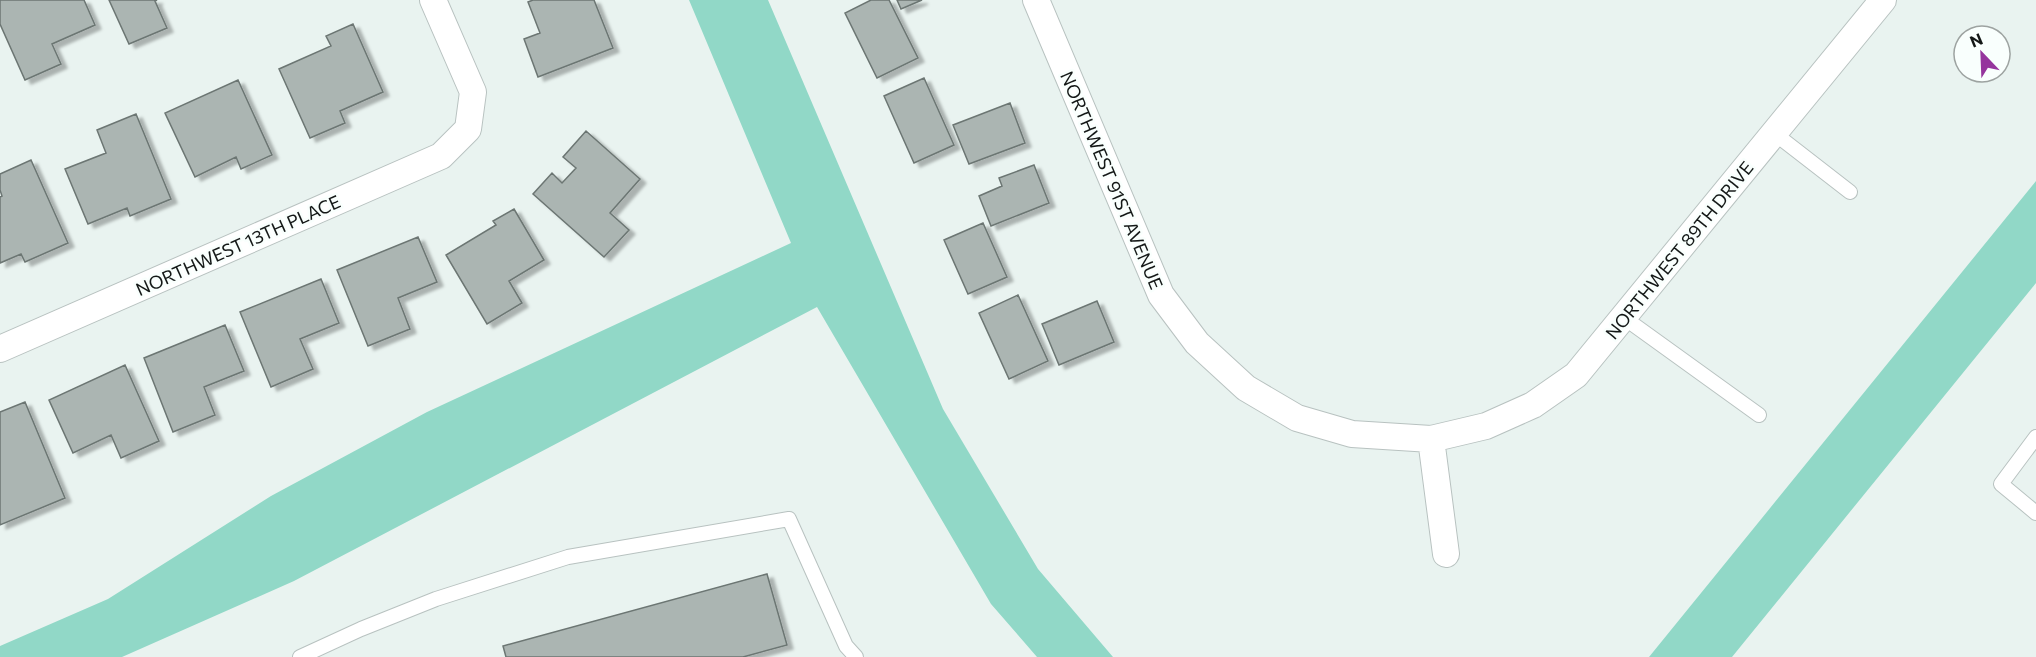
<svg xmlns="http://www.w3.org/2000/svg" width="2036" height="657" font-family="Commissioner,sans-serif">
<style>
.water{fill:#91d8c7}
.building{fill:#abb5b2;stroke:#6c7673;stroke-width:1.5;filter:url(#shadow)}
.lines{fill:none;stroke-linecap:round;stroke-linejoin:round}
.lane-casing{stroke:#b8c2c0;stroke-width:16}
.street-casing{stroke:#b8c2c0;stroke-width:28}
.lane{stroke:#fff;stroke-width:14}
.street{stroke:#fff;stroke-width:26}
.labels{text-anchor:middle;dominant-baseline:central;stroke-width:5;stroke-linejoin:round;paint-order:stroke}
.street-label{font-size:18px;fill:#141817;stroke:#f9fffd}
</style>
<defs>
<filter id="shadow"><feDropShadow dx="6" dy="4" stdDeviation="1.5" flood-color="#0004"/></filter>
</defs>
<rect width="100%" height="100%" fill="#e9f3f0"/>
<path class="water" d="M689,0h79l175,409 95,160 75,88h-76l-46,-53 -174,-297 -523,274 -172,76h-122v-11l108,-47 163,-103 156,-84 364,-169z
M2036,181v102l-304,374h-83z"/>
<path class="building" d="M0,0h84l11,25 -43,19 9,20 -36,16 -25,-56z
M109,0h48l-2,1 12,27 -38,16z
M533,0h61l19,48 -75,29 -14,-38 16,-6 -12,-31z
M871,0h18l29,58 -41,20 -32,-65z
M897,0h25l-21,9z
M353,24l30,68 -43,19 5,12 -35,15 -31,-69 52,-23 -5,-10z
M924,78l30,67 -40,18 -30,-67z
M238,80l34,75 -31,14 -5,-12 -41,20 -30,-64z
M1010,103l15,40 -56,21 -16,-39z
M136,114l35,85 -41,17 -3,-8 -39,16 -23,-55 41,-16 -9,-23z
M586,131l54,48 -30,34 19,17 -25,27 -71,-63 19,-21 10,10 14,-15 -13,-11z
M31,160l37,83 -43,19 -4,-8 -21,9v-66l2,-1 -2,-6v-16z
M1034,165l15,38 -58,23 -12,-30 23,-10 -3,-8z
M514,209l30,51 -35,21 13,22 -35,21 -41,-69 50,-30 -3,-4z
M983,223l24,54 -39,17 -24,-54z
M418,237l19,45 -39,16 12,31 -42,17 -31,-76z
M321,279l18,44 -39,16 13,30 -42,18 -31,-75z
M1018,295l30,66 -39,18 -30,-66z
M1097,301l17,41 -55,23 -17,-41z
M225,325l19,46 -40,16 11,28 -42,17 -29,-74z
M125,365l34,76 -38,17 -10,-23 -38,18 -24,-53z
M25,402l40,96 -65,27v-113z
M767,574l20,71 -44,12h-237l-3,-11z"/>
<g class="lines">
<defs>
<path id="lane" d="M1774,133l76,59
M1623,317l136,98
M2036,437l-35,47 35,29
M300,657l61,-28 75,-30 132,-42 221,-38 57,127 10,11"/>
<path id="street" d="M1036,0l125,295 36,48 49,45 51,30 55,16 79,5 55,-13 47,-21 43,-30 307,-375
M0,349l441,-193 27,-27 5,-37 -40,-92
M1431,439l15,115"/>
</defs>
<use href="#lane" class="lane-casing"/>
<use href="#street" class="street-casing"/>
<use href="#lane" class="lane"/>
<use href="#street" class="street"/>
</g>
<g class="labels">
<g class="street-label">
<text transform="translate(1112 180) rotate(67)">NORTHWEST 91ST AVENUE</text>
<text transform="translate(238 245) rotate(-24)">NORTHWEST 13TH PLACE</text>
<text transform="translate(1679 250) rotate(-51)">NORTHWEST 89TH DRIVE</text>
</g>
</g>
<g transform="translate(1982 54) rotate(337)"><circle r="28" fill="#f9fffd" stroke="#9da3a1" stroke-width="1.5"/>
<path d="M0-4.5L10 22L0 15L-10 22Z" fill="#95359d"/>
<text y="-9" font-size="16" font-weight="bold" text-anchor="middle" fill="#141817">N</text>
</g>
</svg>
